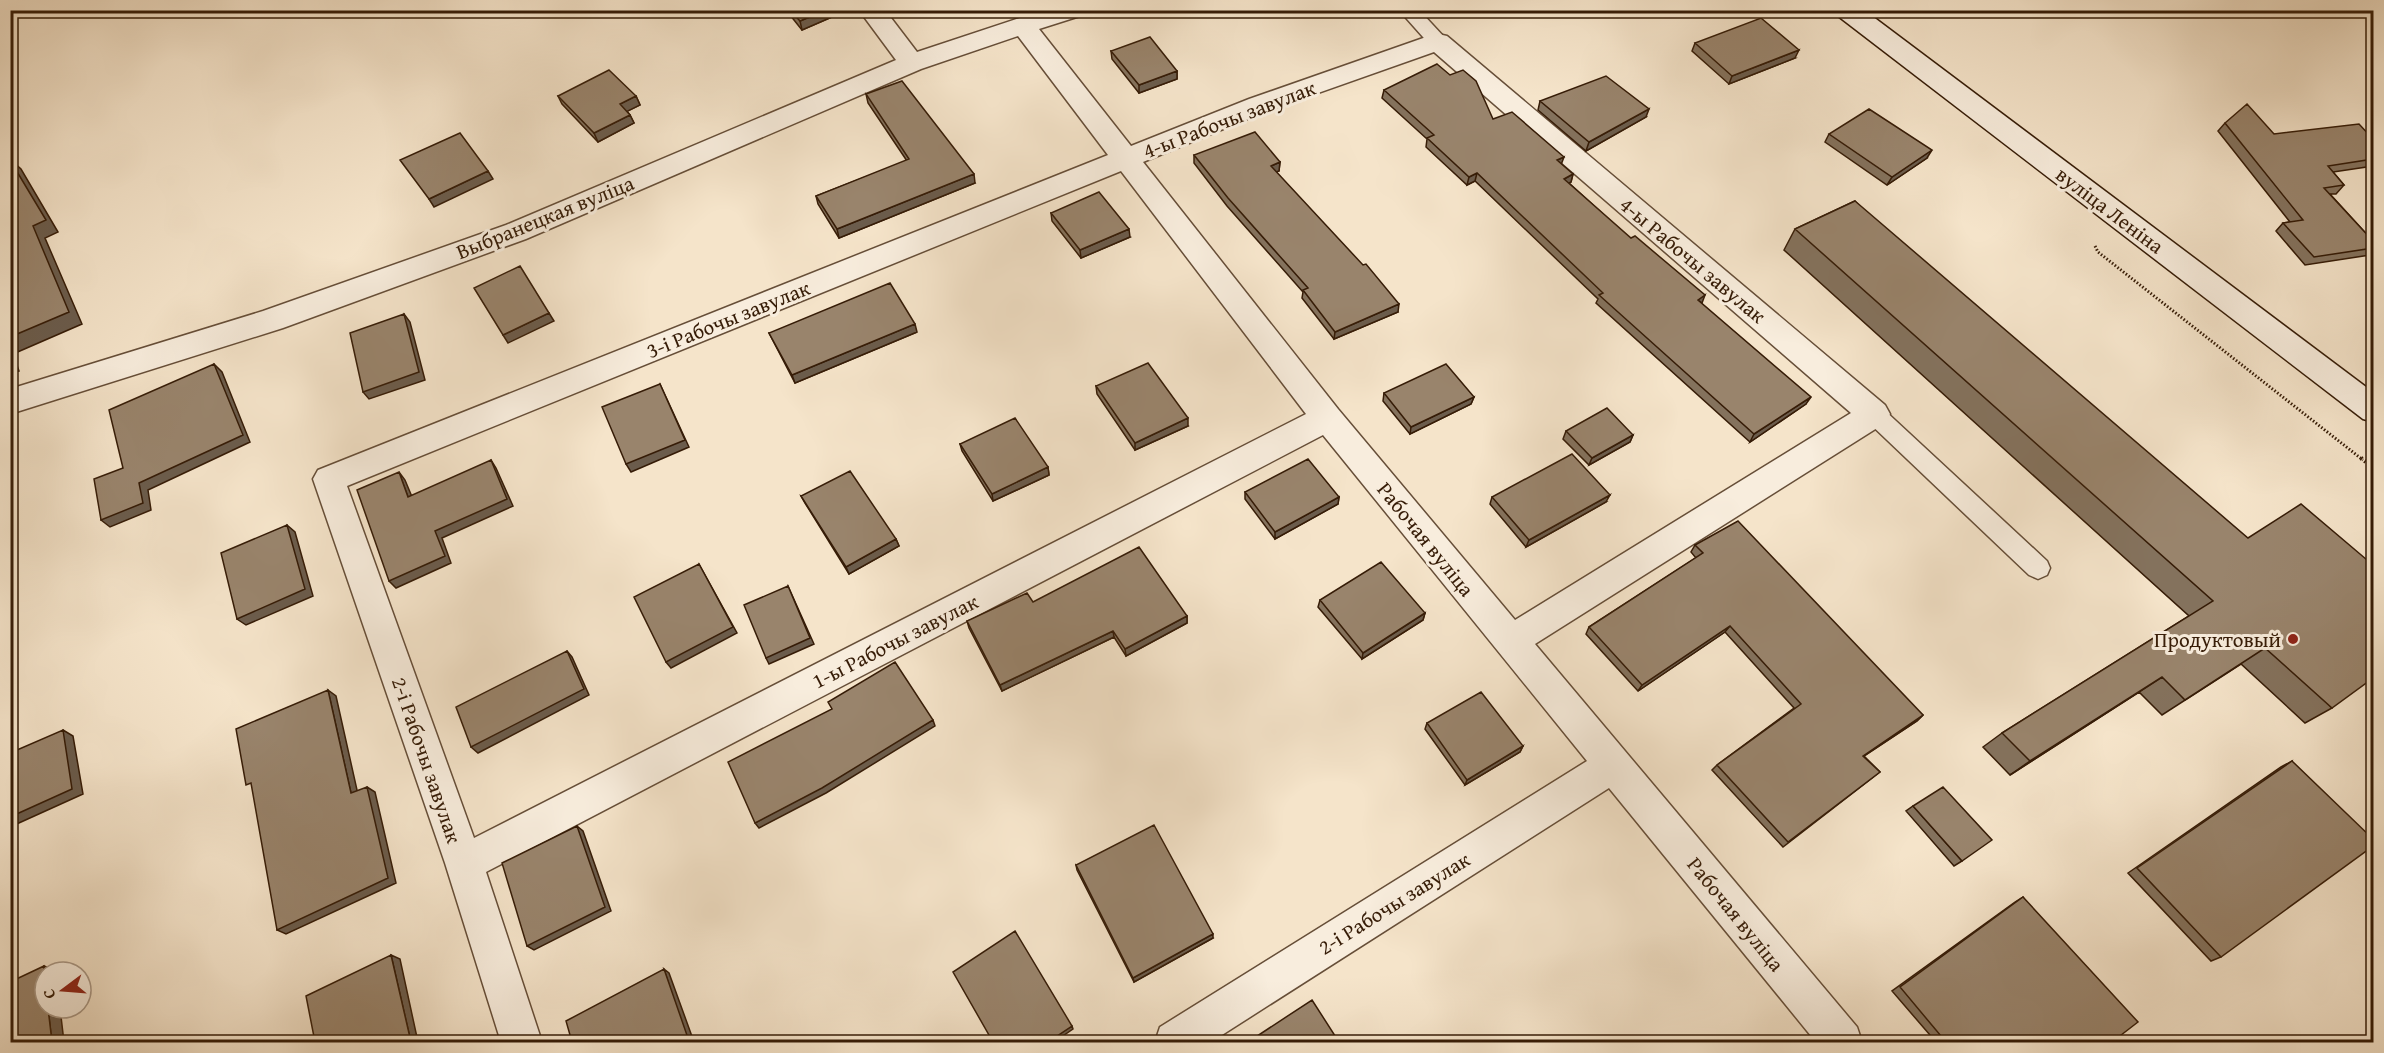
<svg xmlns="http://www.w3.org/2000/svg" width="2384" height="1053" font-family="'Gentium Book Plus',serif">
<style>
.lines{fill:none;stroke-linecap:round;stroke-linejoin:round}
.service-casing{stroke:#664e38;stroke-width:3}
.minor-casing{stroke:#664e38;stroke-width:3}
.secondary-casing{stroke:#361c07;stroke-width:3}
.path-far1{stroke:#361c07;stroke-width:3;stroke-dasharray:1.5 2;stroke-linecap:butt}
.path{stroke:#361c07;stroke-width:4.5;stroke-dasharray:1.5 3;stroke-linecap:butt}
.service{fill:#f8eddd;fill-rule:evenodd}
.minor{fill:#f8eddd;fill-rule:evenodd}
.secondary{fill:#f8eddd;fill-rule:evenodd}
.wall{fill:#84725d;stroke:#361c07;stroke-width:1.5}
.shaded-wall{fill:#6b5c4c;stroke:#361c07;stroke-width:1.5}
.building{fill:#99846c;stroke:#361c07;stroke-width:1.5}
.poi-dot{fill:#8f2418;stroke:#f8eddd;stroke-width:2}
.labels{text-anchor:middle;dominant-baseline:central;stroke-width:6;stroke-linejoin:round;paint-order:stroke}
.street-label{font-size:21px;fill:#361c07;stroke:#f8eddd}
.poi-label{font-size:21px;fill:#361c07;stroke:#f8eddd;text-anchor:end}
</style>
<rect width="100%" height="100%" fill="#f5e4ca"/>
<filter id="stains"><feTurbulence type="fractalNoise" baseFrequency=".00333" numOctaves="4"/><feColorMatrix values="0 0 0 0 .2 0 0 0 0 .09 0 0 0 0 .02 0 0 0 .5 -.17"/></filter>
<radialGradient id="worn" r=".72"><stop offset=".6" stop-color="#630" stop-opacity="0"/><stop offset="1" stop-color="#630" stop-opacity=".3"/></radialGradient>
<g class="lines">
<defs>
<path id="service" d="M1399,10h20l26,28 2,4 -2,4h-14z
M1874,405l8,3 165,153 3,7 -3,7 -9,4 -9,-4 -163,-155 -3,-6 3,-6z"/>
<path id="minor" d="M859,10h26l32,42 127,-42h39l-3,6 -41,13 92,117 118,-47 180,-63 9,-2 9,2 438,369 5,9 -5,9 -350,221 322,383 5,15h-46l-207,-254 -398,254h-56l5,-15 427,-266 -264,-326 -837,437 56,170h-41l-56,-179 -132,-384 5,-9 790,-315 -90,-119 -97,33 -395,170 -243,89 -273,86v-25l253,-78 243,-86 390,-165zM1434,52l417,361 -336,207 -177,-211 -195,-247 124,-51zM1121,171l185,243 -832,424 -127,-352z"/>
<path id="secondary" d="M1835,10h29l510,383v29l-11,-3 -525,-403z"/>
</defs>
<use href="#service" class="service-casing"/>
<use href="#minor" class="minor-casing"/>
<use href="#secondary" class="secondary-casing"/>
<path class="path-far1" d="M2095,246l3,6 265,208"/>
<path class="path" d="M2361,458l13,10"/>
<use href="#service" class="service"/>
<use href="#minor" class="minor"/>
<use href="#secondary" class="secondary"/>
</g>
<path class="wall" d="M786,10h62l-46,20z
M1695,43l100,15 -66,26 -37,-33z
M1111,51l66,20v8l-38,14 -27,-34z
M1384,90l109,29 68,45 12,10 -2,8 -2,1 132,120 105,101 -56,38 -154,-139 2,-4 -123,-118 -8,4 -41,-38 1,-8 -45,-41z
M866,94l109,89 -136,55 -21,-34 -2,-8 91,-35 -39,-58z
M558,96h78l4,9 -13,6 3,4 4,8 -36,19 -36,-38z
M1540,101l106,16 -60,34 -48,-41z
M2225,123l49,11 99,5v27l-40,6 11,13 -8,9h-6l43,47v11l-3,3 -65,10 -29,-34 7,-8 7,-1 -72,-91z
M1829,134l98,24 -40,27 -62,-43z
M1194,155l86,7 -1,9 -3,1 122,140 -64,27 -32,-41 1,-6 -76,-86 -33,-43z
M1855,201l477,507 -27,15 -64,-59 -79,51 -23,-23 -129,83 -27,-28 19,-14 187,-117 -405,-366 11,-21z
M1051,213l79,24 -49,21 -29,-37z
M917,332l-122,51 -26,-50z
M1096,386l92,40 -53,24 -38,-56z
M1384,393l90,4 -3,7 -61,30 -27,-33z
M1566,431l67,4 -3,7 -41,23 -26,-26z
M960,444l88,23 1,8 -56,26 -31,-50z
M1245,492l94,5 -1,7 -63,35 -30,-40z
M801,496l95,43 3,7 -50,28 -44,-71z
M1492,497l114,5 -80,45 -36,-43z
M1695,545l228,170 -6,6 -53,35 16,16 -97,75 -71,-77 5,-5 77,-57 -69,-76 -87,59 -52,-57 3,-7 107,-69 -5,-6z
M1320,600l105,13 -2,7 -61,39 -44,-52z
M1033,602l154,14v7l-61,33 -12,-19 -112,54 -33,-63 -2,-7z
M1427,723l96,23 -3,6 -55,33 -40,-56z
M2292,761l-71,196 -10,4 -83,-88 153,-106z
M1913,806l49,55 -8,5 -48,-55z
M1076,865l137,73 -79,44 -57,-112z
M2023,897l89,145h-176l-44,-51 123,-89z"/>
<path class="shaded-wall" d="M826,10h22l-46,20 -2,-9z
M1799,50l-4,8 -66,26 3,-8z
M1177,71v8l-38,14v-8z
M636,96l4,9 -16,8 -4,-9z
M1649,109l-3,8 -60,34 3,-9z
M630,115l4,8 -36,19 -4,-9z
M1932,150l-5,8 -40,27 5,-8z
M1564,157l-3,8 -4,-5z
M10,159l11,10 37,63 -13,6 37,86 -69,30 6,17 -9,3v-37l23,-111z
M1280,162l-1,9 -9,3 1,-8z
M488,171l5,8 -59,28 -5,-8z
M1477,173l-2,8 -8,4 2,-8z
M974,174l1,9 -136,55 -2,-9z
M1573,174l-2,8 -9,5 2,-8z
M1129,229l1,8 -49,21 -1,-8z
M1705,295l-3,8 -4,-3z
M1399,304l-1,8 -64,27 1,-7z
M549,313l5,8 -46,22 -5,-8z
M404,314l6,8 15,58 -56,19 -6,-7z
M915,324l2,8 -122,51 -3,-8z
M214,364l8,8 28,70 -102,48 3,20 -41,17 -9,-7 38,-37z
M660,384l29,63 -58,25 -5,-8z
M1474,397l-3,7 -61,30 1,-7z
M1811,397l-5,7 -56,38 4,-8z
M1188,418v8l-53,24v-7z
M1633,435l-3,7 -41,23 3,-7z
M491,460l5,8 17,38 -71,32 9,25 -55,25 -7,-7 46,-50z
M1048,467l1,8 -56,26 -1,-7z
M399,472l6,8 10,24 -7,-7z
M1610,495l-4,7 -80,45 3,-7z
M1339,497l-1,7 -63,35v-7z
M287,525l8,7 18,64 -67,29 -9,-6z
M896,539l3,7 -50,28 -3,-7z
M699,564l38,69 -66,35 -5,-6z
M788,586l26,58 -45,20 -3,-6z
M1425,613l-2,7 -61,39 1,-6z
M1187,616v7l-61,33 -1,-7z
M1730,626l-5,6 -87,59 4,-6z
M1113,631l1,6 -112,54 -2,-6z
M567,651l5,6 17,38 -111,58 -7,-6z
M2162,677l-23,15 -129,83 20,-14z
M328,690l8,6 23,103 -8,-6z
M1923,715l-6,6 -61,40 7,-5z
M933,720l2,6 -109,67 -67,35 -4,-5z
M63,730l10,6 10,58 -73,33v-10z
M1523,746l-3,6 -55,33 2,-5z
M367,787l8,5 21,91 -110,51 -9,-4z
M577,826l6,5 28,80 -77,39 -7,-4z
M1213,934v4l-79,44 -1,-4z
M391,955l9,4 18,83h-7z
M44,966l11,4 1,2h-11v7z
M664,969l5,4 25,69h-7z
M48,1008h12l4,34h-12z
M1072,1026l1,3 -19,13h-6z"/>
<path class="building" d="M790,10h36l-26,11z
M1761,18l38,32 -67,26 -37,-33z
M1150,37l27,34 -38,14 -28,-34z
M1437,64l13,11 13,-5 13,11 17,38 19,-7 52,45 -7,3 16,14 -9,5 67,59 4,-2 70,59 -7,5 113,97 -57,37 -155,-139 4,-2 -126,-120 -8,4 -42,-39 7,-3 -50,-45z
M609,70l27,26 -16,8 10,11 -36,18 -36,-37z
M1606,76l43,33 -60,33 -49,-41z
M902,81l72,93 -137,55 -21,-33 93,-37 -43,-65z
M2247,104l27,30 85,-10 14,15v20l-45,7 16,19 -20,3 49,53v7l-59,9 -31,-34 20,-3 -78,-97z
M1869,109l63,41 -40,27 -63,-43z
M1255,132l25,30 -9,4 92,99 3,-1 33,40 -64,28 -32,-42 5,-2 -80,-90 -34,-43z
M460,133l28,38 -59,28 -29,-39z
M10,160l36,60 -13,6 36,86 -59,25z
M1099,192l30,37 -49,21 -29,-37z
M1855,201l393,337 53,-34 72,61v113l-41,30 -67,-60 -80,52 -23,-23 -132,84 -28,-28 211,-132 -418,-372z
M520,266l29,47 -46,22 -29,-47z
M890,283l25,41 -123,51 -23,-42z
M404,314l15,58 -56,20 -13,-59z
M1148,363l40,55 -53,25 -39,-57z
M214,364l29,71 -104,48 4,20 -42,17 -7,-41 29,-11 -14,-58z
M1446,364l28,33 -63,30 -27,-34z
M660,384l25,56 -59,24 -24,-57z
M1607,408l26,27 -41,23 -26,-27z
M1015,418l33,49 -56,27 -32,-50z
M1572,454l38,41 -81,45 -37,-43z
M1308,459l31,38 -64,35 -30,-40z
M491,460l16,39 -72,32 10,25 -56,25 -32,-91 42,-18 9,25z
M850,471l46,68 -50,28 -45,-71z
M1738,521l185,194 -60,41 17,16 -92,70 -71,-77 84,-61 -71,-78 -88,59 -53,-58 114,-74 -8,-8z
M287,525l18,64 -68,30 -16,-66z
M1139,547l48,69 -62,33 -12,-18 -113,54 -33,-64 60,-28 6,9z
M1381,562l44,51 -62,40 -43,-53z
M699,564l34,63 -67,35 -32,-65z
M788,586l22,52 -44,20 -22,-53z
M567,651l17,38 -113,58 -15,-40z
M895,662l38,58 -111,68 -67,35 -27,-61 104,-53 -4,-7z
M328,690l23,103 16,-6 21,91 -111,52 -26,-147 -5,2 -10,-56z
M1481,692l42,54 -56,34 -40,-57z
M63,730l9,59 -62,28v-64z
M2292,761l81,78v7l-152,111 -84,-89z
M1943,787l49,53 -30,21 -49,-55z
M1154,825l59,109 -80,44 -57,-113z
M577,826l28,81 -78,39 -25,-83z
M2023,897l115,125 -26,20h-166l-46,-55z
M1015,931l57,95 -24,16h-55l-40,-70z
M391,955l20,87h-96l-9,-46z
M44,966l1,13v29h3l4,34h-42v-60z
M664,969l25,72 -2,1h-115l-6,-21z
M1312,1000l27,42h-91z"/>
<circle class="poi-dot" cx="2293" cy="639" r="6"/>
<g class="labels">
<g class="street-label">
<text transform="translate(1229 119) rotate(-21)">4-ы Рабочы завулак</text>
<text transform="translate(2110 210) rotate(37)">вуліца Леніна</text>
<text transform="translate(545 217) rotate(-22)">Выбранецкая вуліца</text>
<text transform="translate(1693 260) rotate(40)">4-ы Рабочы завулак</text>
<text transform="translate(728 319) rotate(-22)">3-і Рабочы завулак</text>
<text transform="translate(1426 539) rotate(51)">Рабочая вуліца</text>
<text transform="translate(895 641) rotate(-27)">1-ы Рабочы завулак</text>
<text transform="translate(427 760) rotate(71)">2-і Рабочы завулак</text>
<text transform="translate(1394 903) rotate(-32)">2-і Рабочы завулак</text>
<text transform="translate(1736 914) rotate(51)">Рабочая вуліца</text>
</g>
<g class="poi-label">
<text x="2281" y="639">Продуктовый</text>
</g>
</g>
<rect width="2384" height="1053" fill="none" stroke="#f5e4ca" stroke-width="36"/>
<rect x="12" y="12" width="2360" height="1029" fill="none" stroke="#361c07" stroke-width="3"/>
<rect x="18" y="18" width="2348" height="1017" fill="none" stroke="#361c07" stroke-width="1.5"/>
<g transform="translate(63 990) rotate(254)"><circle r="28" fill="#f8eddd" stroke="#aa9987" stroke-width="1.5"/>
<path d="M0-4.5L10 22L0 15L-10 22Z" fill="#8f2418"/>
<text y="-9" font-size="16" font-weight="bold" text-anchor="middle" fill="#361c07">С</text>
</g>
<rect width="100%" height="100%" filter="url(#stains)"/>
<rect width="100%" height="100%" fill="url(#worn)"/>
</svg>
